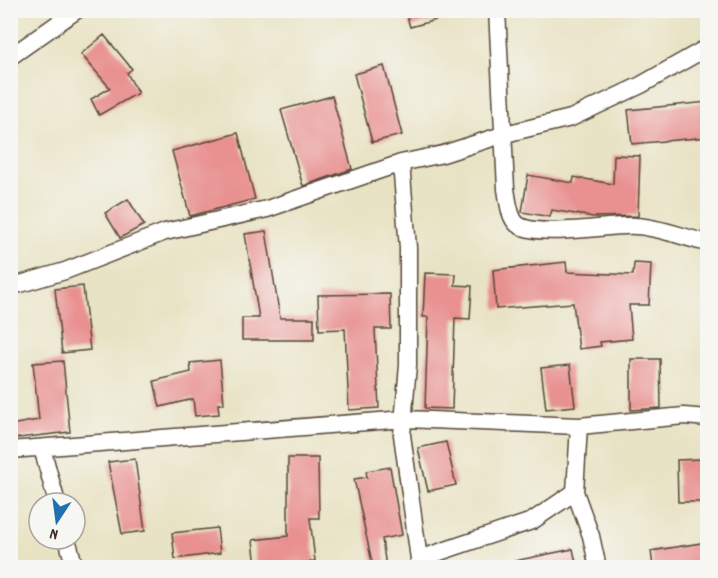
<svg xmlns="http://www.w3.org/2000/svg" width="718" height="578" font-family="Dekko,sans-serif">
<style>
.building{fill:#e89190}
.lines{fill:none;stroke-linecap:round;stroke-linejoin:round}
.minor-casing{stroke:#554637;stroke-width:19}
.minor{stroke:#fff;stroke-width:16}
</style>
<rect width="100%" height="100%" fill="#f6f6f2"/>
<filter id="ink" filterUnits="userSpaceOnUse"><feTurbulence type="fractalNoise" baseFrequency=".0167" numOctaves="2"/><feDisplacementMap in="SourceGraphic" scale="12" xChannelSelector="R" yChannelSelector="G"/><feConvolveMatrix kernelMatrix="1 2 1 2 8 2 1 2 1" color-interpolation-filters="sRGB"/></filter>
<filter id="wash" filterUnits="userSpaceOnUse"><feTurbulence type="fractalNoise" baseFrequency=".008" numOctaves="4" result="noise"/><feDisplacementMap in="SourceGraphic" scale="24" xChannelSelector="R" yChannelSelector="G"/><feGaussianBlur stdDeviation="1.35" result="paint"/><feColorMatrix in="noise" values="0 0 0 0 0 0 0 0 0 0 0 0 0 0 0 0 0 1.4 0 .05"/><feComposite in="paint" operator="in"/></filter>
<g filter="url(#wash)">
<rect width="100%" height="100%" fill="#e9e3c5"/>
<g id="blocks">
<path class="building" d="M405,10h49l1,5 -45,12z
M104,35l28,34 -5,4 11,20 -39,22 -8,-16 19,-11 -29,-34z
M384,66l18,69 -30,7 -18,-68z
M332,96l20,73 -49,17 -22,-76z
M708,102v35l-76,7 -4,-34z
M238,133l17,66 -65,17 -18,-65z
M614,155l26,1 -2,60 -45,1 -41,-7 -2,7 -28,-5 6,-37 45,8 1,-6 39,7z
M128,199l16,26 -24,13 -15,-25z
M266,231l14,87h34v22h-72v-22h17l-14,-84z
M566,262l1,10 66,3 1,-12 17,1 -2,41h-20l3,34 -32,3 1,4 -22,3 -6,-46 -77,6 -3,-39z
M425,273l31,1 -1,11 17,1 -2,33 -15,-1 -3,91 -27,-1 3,-91h-5z
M83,286l7,64 -28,3 -7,-64z
M390,294l1,35h-16l4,79 -30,2 -4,-81 -26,1 -1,-35z
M631,359h29l1,49 -30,2z
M220,360l4,44h-6l1,10 -24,2 -2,-17 -33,8 -6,-26 37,-9 -1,-9z
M63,361l7,71 -60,7v-14l29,-5 -6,-57z
M570,365l5,41 -29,3 -5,-41z
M446,442l10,43 -28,6 -10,-43z
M288,458h30l1,60h-9l5,43 -59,6 -3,-27 35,-4z
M135,459l10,72 -23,3 -14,-72z
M702,459l1,43h-25l-1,-42z
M390,467l12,68 -20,4 4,28h-13l-19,-88 13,-2 -1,-6z
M217,528l3,25 -45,6 -3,-26z
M708,542v25h-55l-2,-16z
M573,549l4,18h-62l-1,-6z"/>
</g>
</g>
<g filter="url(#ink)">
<use href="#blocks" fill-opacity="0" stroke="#554637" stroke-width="1.5"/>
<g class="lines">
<defs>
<path id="minor" d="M497,10l9,179c2,11 3,28 11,35 19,15 93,0 119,2 23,1 49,12 72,17
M10,57l67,-47
M401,163l7,85v117l-6,70 17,124
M10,287l55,-16 100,-39 102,-23 134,-46 42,-9 62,-20 66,-16 70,-33 67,-38
M42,448l15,55
M10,450l395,-31 174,7 105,-10 24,2
M575,492l16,44 7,32
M67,539l8,29
M418,568l1,-9 113,-38 43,-29 4,-66"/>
</defs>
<use href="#minor" class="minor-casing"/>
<use href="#minor" class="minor"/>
</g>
</g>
<rect width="718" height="578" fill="none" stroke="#f6f6f2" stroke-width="36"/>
<g transform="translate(57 521) rotate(193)"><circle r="28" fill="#f6f6f2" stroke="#aba49d" stroke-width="1.5"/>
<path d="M0-4.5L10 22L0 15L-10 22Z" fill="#1f6fb2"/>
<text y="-9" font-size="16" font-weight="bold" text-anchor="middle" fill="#3b2a1e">N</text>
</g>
</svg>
